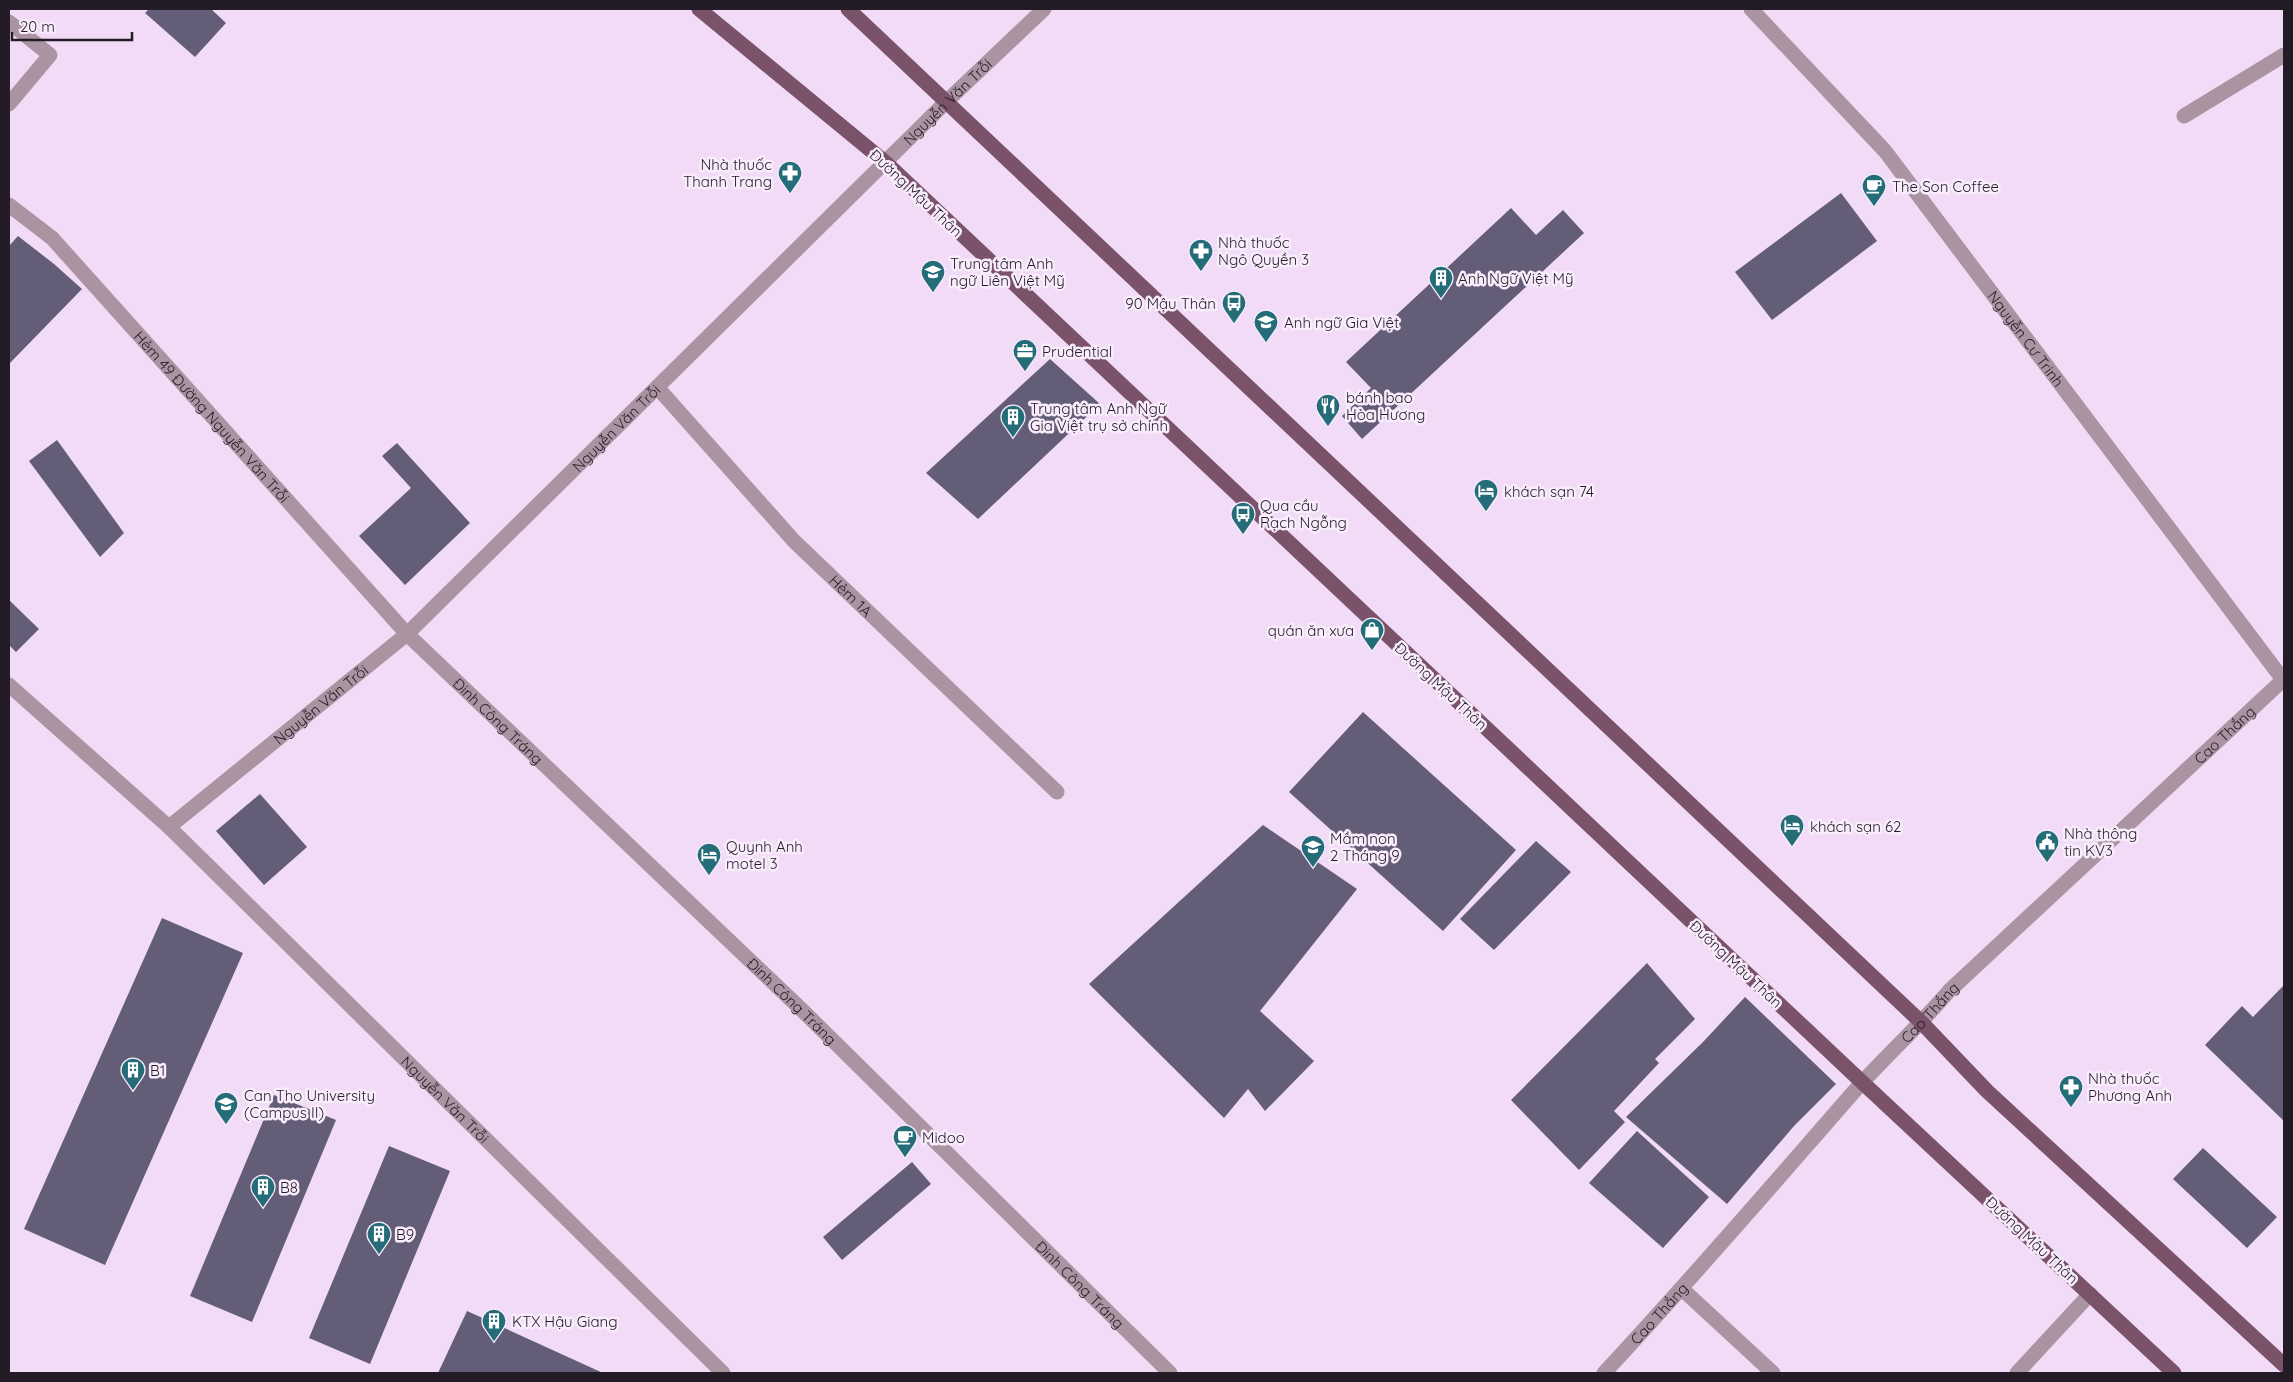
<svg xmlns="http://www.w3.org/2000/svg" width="2293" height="1382" font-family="Quicksand,sans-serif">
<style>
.building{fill:#645d77}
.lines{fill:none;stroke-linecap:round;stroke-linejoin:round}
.minor{stroke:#ab94a2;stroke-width:15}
.major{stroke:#7a536b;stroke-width:15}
.labels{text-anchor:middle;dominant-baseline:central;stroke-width:5;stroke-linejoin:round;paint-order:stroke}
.street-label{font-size:15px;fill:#231b25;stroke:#f9ecfc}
.poi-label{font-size:15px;fill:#231b25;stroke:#f9ecfc;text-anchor:start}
</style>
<rect width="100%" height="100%" fill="#f1dbf6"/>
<path class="building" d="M149,9h62l15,14 -31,34 -50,-44z
M1841,193l36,48 -105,79 -37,-48z
M1511,208l25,27 27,-25 21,23 -222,206 -20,-23 29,-28 -25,-26z
M18,236l36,28 28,25 -73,75v-118z
M1050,359l50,45 -122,115 -52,-46z
M57,440l67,93 -24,24 -71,-96z
M397,443l73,80 -65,62 -46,-49 52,-48 -29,-32z
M9,600l30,29 -23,23 -7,-7z
M1363,712l153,138 -73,81 -154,-139z
M260,794l47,53 -43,38 -48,-54z
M1263,825l94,64 -97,122 54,50 -49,50 -17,-22 -24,29 -135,-134z
M1536,841l35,31 -77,78 -34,-31z
M162,918l81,35 -138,312 -81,-36z
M1647,963l48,56 -40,40 4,4 -45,48 11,11 -46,48 -68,-70z
M2284,985v136l-79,-76 37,-39 11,11z
M1745,997l91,87 -42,42 -67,78 -101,-87 78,-76z
M274,1095l62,25 -84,202 -62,-26z
M1637,1131l72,66 -46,51 -74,-65z
M389,1146l61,25 -80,193 -61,-26z
M2203,1148l74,69 -30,31 -74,-69z
M912,1162l19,22 -89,76 -19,-23z
M467,1311l136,62h-165z"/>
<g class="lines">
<g class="minor">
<path id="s1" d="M1751,9l134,142 399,530"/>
<path d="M9,22l41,33 -41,49"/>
<path d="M2184,116l100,-61"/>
<path id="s2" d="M9,205l43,33 355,396 396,377 367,362"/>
<path id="s3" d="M657,387l137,154 263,251"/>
<path id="s4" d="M9,685l160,142 554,546"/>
<path id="s5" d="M169,827l238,-193 540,-533 97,-92"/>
<path d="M1682,1289l91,84"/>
<path id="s6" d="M1604,1373c87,-93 170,-190 254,-286 30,-33 62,-62 91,-96l334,-311"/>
<path d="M2017,1373l73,-79"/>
</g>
<path class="major" d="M699,9l186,153 978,921 311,290
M848,9l1074,1014 65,68 297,274"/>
</g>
<defs>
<symbol id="pharmacy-pin" viewBox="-11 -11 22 30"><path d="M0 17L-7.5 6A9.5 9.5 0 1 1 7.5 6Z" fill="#246c78" stroke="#f9ecfc"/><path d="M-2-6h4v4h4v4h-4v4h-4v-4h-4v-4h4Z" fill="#fff"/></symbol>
<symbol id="cafe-pin" viewBox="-11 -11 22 30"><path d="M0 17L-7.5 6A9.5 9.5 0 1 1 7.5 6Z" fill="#246c78" stroke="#f9ecfc"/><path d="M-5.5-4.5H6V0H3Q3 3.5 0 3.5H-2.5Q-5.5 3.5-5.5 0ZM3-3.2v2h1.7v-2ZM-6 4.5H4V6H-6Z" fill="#fff"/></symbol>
<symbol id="school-pin" viewBox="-11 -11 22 30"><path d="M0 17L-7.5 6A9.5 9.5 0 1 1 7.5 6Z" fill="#246c78" stroke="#f9ecfc"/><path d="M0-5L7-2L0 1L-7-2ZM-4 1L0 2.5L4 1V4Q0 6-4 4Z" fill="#fff"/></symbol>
<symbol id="building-pin" viewBox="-11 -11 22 30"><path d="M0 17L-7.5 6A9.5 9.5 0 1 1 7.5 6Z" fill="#246c78" stroke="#f9ecfc"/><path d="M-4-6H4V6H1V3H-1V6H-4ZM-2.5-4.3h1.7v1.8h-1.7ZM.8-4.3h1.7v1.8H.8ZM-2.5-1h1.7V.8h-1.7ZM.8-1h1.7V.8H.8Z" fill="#fff"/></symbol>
<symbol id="bus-pin" viewBox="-11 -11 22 30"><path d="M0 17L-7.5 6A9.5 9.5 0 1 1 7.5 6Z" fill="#246c78" stroke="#f9ecfc"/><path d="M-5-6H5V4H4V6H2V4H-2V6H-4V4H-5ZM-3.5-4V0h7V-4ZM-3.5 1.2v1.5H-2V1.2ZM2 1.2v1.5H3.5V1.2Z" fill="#fff"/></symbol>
<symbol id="office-pin" viewBox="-11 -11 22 30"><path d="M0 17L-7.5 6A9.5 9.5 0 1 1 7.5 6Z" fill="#246c78" stroke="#f9ecfc"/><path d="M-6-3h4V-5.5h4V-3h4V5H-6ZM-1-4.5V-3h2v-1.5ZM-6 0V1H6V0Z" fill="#fff"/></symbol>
<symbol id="restaurant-pin" viewBox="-11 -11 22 30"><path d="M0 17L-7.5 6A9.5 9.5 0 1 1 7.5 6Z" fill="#246c78" stroke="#f9ecfc"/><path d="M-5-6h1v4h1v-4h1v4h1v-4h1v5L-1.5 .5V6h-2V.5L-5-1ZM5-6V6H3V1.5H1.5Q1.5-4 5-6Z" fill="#fff"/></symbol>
<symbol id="hotel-pin" viewBox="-11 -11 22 30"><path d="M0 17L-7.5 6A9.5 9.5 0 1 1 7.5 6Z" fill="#246c78" stroke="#f9ecfc"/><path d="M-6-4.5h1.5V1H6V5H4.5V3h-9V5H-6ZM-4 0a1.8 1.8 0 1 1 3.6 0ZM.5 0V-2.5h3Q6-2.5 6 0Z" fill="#fff"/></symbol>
<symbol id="shop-pin" viewBox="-11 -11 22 30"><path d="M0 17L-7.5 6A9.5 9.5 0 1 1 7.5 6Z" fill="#246c78" stroke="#f9ecfc"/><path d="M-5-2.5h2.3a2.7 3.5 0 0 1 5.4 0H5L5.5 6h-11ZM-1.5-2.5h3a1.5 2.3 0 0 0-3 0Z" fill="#fff"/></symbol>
<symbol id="civic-pin" viewBox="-11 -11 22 30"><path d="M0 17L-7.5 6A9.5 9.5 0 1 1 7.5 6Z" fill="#246c78" stroke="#f9ecfc"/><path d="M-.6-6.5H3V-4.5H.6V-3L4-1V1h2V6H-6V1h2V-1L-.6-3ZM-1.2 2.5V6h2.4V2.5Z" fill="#fff"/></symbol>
<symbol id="university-pin" viewBox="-11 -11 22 30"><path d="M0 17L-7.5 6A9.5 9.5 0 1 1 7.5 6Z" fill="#246c78" stroke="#f9ecfc"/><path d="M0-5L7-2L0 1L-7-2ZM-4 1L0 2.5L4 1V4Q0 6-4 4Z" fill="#fff"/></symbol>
</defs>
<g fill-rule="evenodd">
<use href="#pharmacy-pin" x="776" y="159" width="28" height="38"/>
<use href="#cafe-pin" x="1860" y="172" width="28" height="38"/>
<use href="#pharmacy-pin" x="1187" y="237" width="28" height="38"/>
<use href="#school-pin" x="919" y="258" width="28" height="38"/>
<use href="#building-pin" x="1427" y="264" width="28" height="38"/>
<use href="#bus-pin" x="1220" y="289" width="28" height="38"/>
<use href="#school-pin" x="1252" y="308" width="28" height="38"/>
<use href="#office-pin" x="1011" y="337" width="28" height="38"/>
<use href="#restaurant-pin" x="1314" y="392" width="28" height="38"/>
<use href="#building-pin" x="999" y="403" width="28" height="38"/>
<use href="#hotel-pin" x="1472" y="477" width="28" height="38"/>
<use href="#bus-pin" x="1229" y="500" width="28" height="38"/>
<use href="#shop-pin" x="1358" y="616" width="28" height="38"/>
<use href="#hotel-pin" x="1778" y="812" width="28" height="38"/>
<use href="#civic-pin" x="2033" y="828" width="28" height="38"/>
<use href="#school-pin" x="1299" y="833" width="28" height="38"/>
<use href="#hotel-pin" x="695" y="841" width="28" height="38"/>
<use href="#building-pin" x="119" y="1056" width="28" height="38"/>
<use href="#pharmacy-pin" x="2057" y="1073" width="28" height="38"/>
<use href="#university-pin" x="212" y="1090" width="28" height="38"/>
<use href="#cafe-pin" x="891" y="1123" width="28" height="38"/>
<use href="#building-pin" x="249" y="1173" width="28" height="38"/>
<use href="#building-pin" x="365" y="1220" width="28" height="38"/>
<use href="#building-pin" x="480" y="1307" width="28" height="38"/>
</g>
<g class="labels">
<g class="street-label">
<text stroke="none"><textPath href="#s5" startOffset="1065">Nguyễn Văn Trỗi</textPath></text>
<text transform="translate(916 193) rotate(43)">Đường Mậu Thân</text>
<text stroke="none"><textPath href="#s1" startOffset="430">Nguyễn Cư Trinh</textPath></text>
<text stroke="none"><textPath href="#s2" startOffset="294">Hẻm 49 Đường Nguyễn Văn Trỗi</textPath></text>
<text stroke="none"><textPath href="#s5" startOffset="600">Nguyễn Văn Trỗi</textPath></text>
<text stroke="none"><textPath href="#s3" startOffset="285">Hẻm 1A</textPath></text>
<text transform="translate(1441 686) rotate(43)">Đường Mậu Thân</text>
<text stroke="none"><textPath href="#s5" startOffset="195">Nguyễn Văn Trỗi</textPath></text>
<text stroke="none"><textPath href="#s2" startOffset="712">Đinh Công Tráng</textPath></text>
<text stroke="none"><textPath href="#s6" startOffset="891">Cao Thắng</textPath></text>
<text transform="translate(1736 964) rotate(43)">Đường Mậu Thân</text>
<text stroke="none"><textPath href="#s2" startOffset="1118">Đinh Công Tráng</textPath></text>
<text stroke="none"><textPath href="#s6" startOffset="486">Cao Thắng</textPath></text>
<text stroke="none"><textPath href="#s4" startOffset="602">Nguyễn Văn Trỗi</textPath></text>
<text transform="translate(2032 1240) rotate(43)">Đường Mậu Thân</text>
<text stroke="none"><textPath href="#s2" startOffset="1522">Đinh Công Tráng</textPath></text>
<text stroke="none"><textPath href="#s6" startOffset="81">Cao Thắng</textPath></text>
</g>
<g class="poi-label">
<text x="772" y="164" text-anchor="end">Nhà thuốc<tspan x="772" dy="17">Thanh Trang</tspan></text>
<text x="1892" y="186">The Son Coffee</text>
<text x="1218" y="242">Nhà thuốc<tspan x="1218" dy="17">Ngô Quyền 3</tspan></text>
<text x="950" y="263">Trung tâm Anh<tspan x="950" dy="17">ngữ Liên Việt Mỹ</tspan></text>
<text x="1458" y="278">Anh Ngữ Việt Mỹ</text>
<text x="1216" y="303" text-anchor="end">90 Mậu Thân</text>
<text x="1284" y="322">Anh ngữ Gia Việt</text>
<text x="1042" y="351">Prudential</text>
<text x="1346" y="397">bánh bao<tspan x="1346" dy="17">Hòa Hương</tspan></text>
<text x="1030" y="408">Trung tâm Anh Ngữ<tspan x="1030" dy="17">Gia Việt trụ sở chính</tspan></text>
<text x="1504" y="491">khách sạn 74</text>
<text x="1260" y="505">Qua cầu<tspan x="1260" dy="17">Rạch Ngỗng</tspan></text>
<text x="1354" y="630" text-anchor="end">quán ăn xưa</text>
<text x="1810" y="826">khách sạn 62</text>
<text x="2064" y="833">Nhà thông<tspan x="2064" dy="17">tin KV3</tspan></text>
<text x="1330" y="838">Mầm non<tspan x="1330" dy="17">2 Tháng 9</tspan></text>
<text x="726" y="846">Quynh Anh<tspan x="726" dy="17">motel 3</tspan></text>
<text x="150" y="1070">B1</text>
<text x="2088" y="1078">Nhà thuốc<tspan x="2088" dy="17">Phương Anh</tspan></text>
<text x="244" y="1095">Can Tho University<tspan x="244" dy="17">(Campus II)</tspan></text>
<text x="922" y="1137">Midoo</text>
<text x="280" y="1187">B8</text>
<text x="396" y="1234">B9</text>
<text x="512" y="1321">KTX Hậu Giang</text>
</g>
</g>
<rect width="2293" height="1382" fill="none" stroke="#231b25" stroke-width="20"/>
<path d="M12 32v8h120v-8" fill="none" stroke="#231b25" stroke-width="2.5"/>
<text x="20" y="32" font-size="15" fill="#231b25" stroke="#f9ecfc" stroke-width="4" paint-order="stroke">20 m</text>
</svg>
